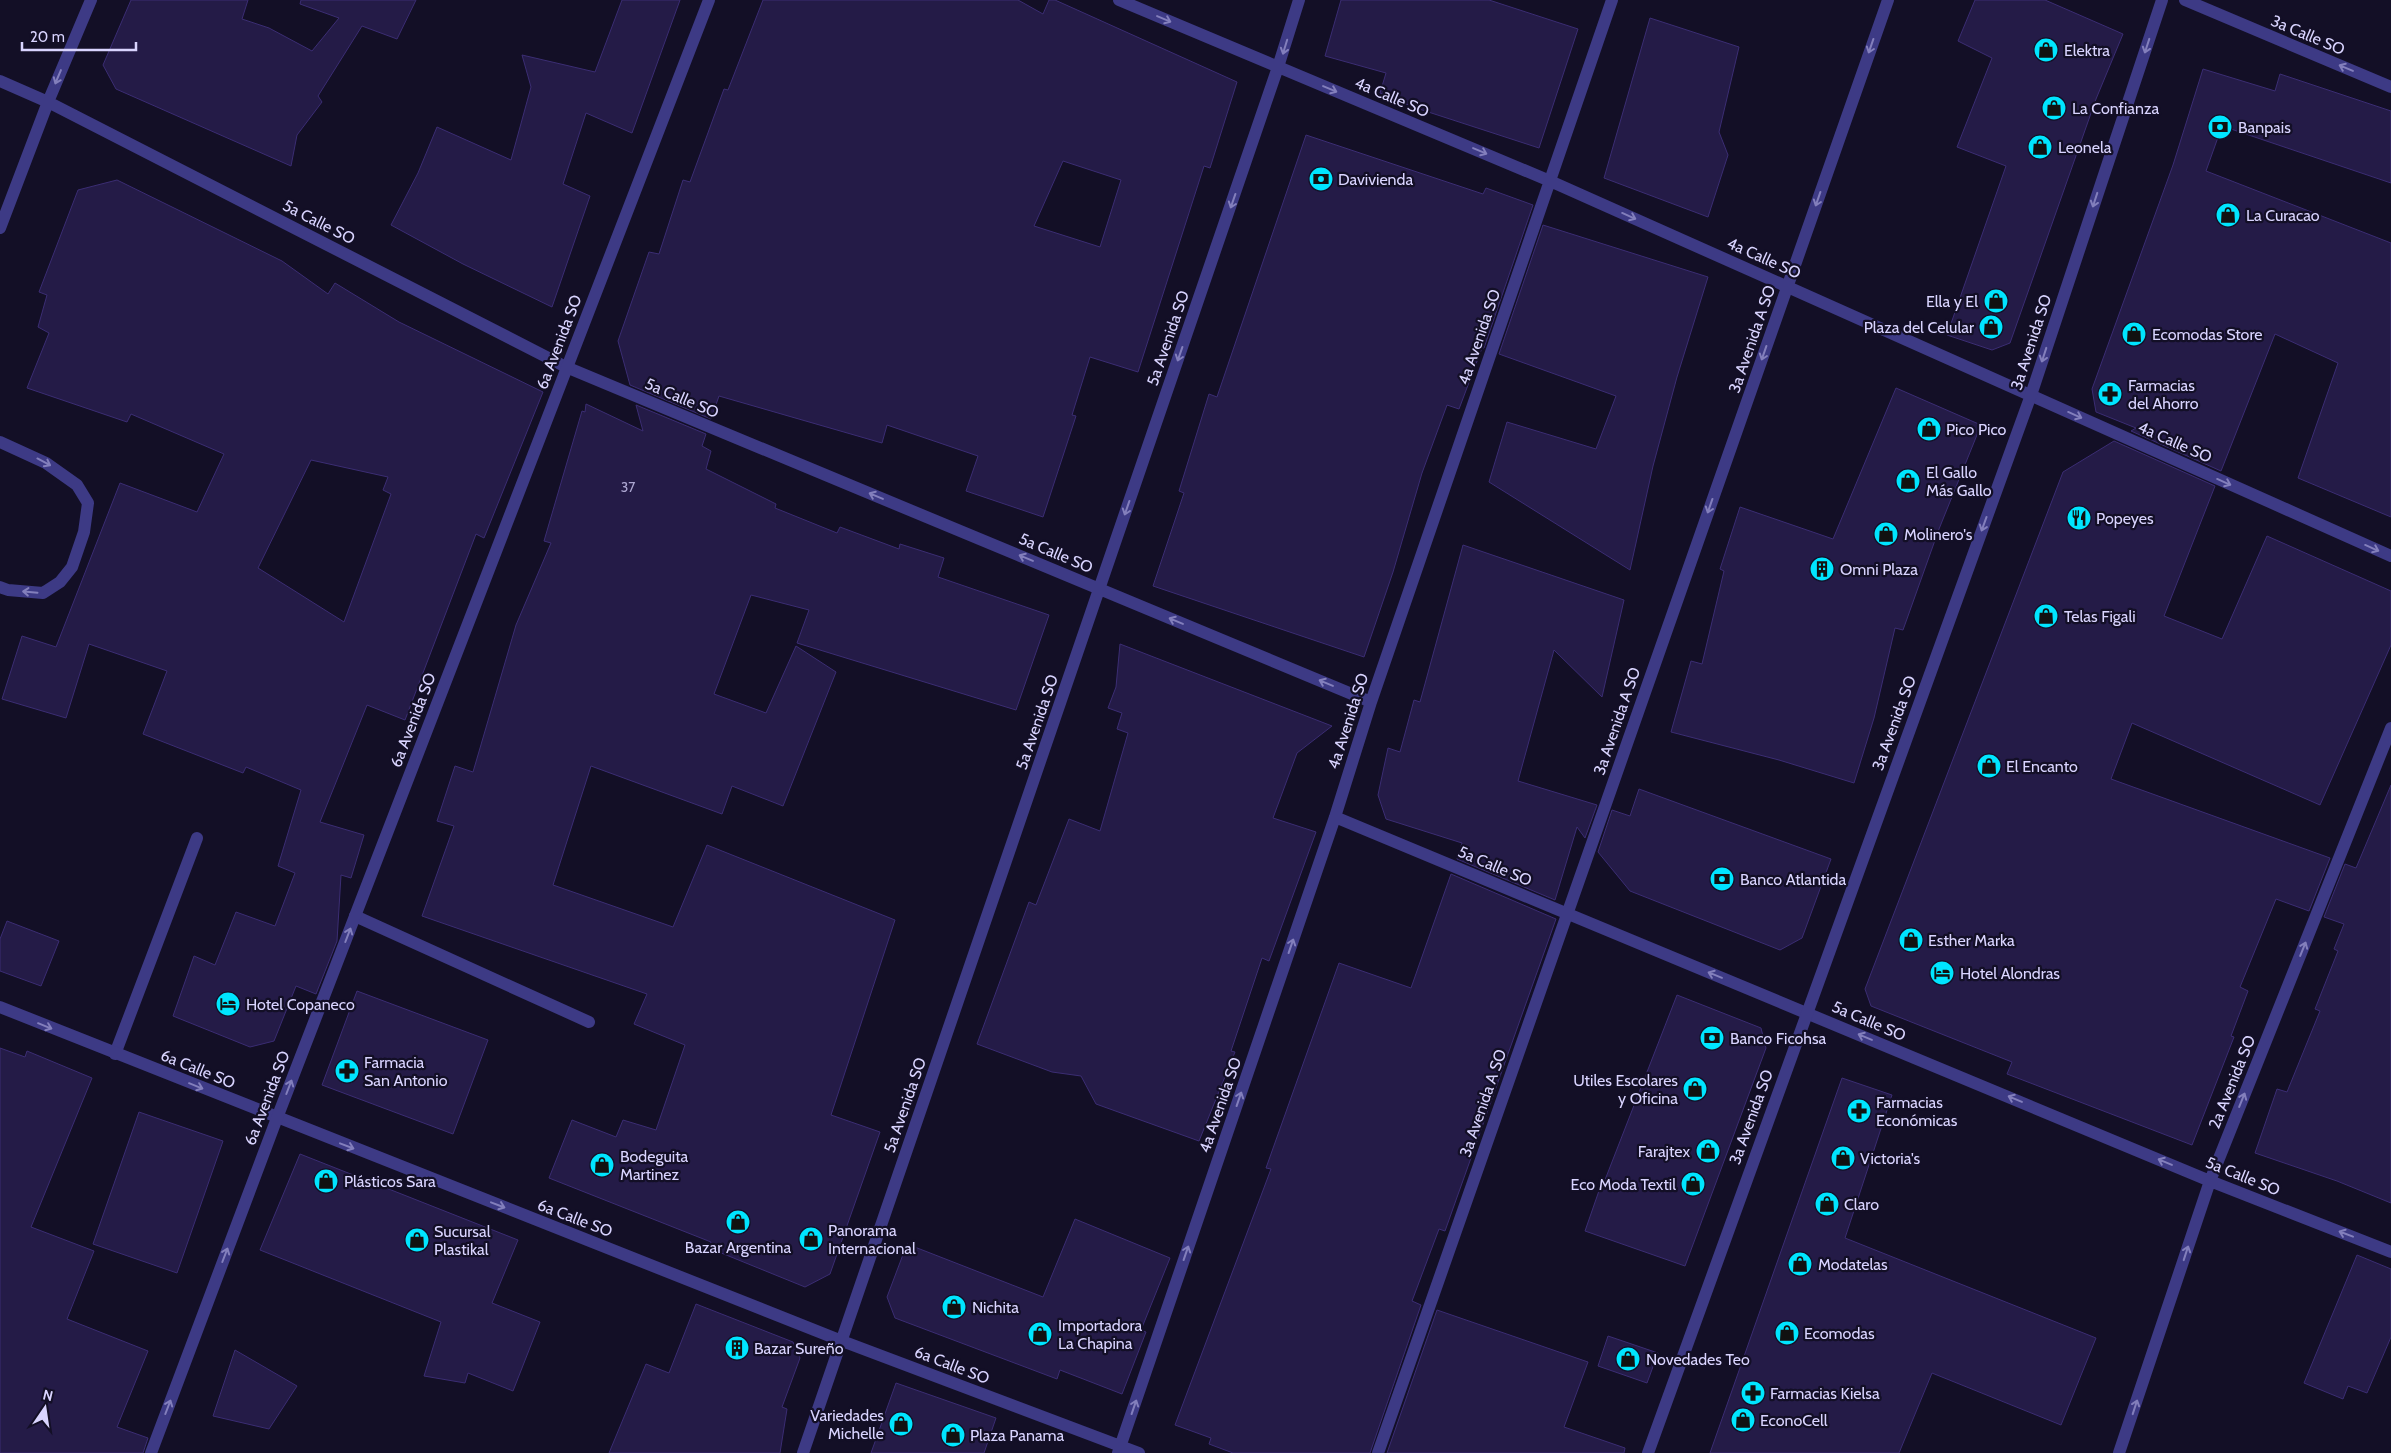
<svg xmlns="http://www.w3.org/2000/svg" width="2391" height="1453" font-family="Cabin,sans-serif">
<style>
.building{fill:#241b47;stroke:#3b2d73;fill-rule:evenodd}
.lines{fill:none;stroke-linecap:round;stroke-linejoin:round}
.service{stroke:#3d3a85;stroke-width:12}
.minor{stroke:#3d3a85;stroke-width:12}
.tertiary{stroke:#3d3a85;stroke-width:12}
.oneway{stroke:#837fbc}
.labels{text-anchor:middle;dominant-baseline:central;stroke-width:4.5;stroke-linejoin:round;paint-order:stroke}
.number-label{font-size:14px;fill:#aca6d1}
.street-label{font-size:16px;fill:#d9d4ff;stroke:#130f26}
.poi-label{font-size:16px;fill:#d9d4ff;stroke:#130f26;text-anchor:start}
</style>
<rect width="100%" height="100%" fill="#130f26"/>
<path class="building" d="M131,0h117l-6,19 27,9 43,23 27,-33 -39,-14 1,-4h115l-19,39 -35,-13 -44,70 4,6 -25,33 -6,31 -175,-77 -13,-24z
M622,0h58l-48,133 -46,-20 -23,71 27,12 -38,111 -89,-43 -72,-39 27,-52 19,-46 74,33 20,-73 -9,-32 73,17z
M763,0h255l25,14 6,-14h6l182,82 -27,86 -6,-2 -66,206 -48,-15 -18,58 4,1 -33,101 -77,-26 12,-35 -91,-31 -5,18 -163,-47 -8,23 -81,-34 -12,-44 31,-89 10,2 24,-74 7,2 34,-93 4,1zM1063,161l58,19 -21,67 -66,-21z
M1341,0h148l89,29 -39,119 -126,-41 -33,-14 6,-20 -61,-17z
M1975,0h70l78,34 -27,65 -86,244 -18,7 -45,-15 59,-169 -49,-19 35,-89 -34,-17z
M1650,18l89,29 -20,85 9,23 -20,62 -104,-39z
M2203,69l72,22 5,-17 111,37v72l-169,-57 -16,45 185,72v274l-93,-39 40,-115 -63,-29 -54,137 -90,-40 5,-3 -40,-16 -4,-23 81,-224z
M1306,135l177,59 3,-6 47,17 -49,143h-2l-23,61 -12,-4 -25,68 -29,99 -29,85 -211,-71 31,-93 -5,-2 30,-97 8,3z
M117,180l165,81 46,33 7,-11 64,39 144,70 -59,146 -8,-4 -71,186 -38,-15 -47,117 44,13 -13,43 -10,-3 -4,66 -21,53 -20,-8 -22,55 -24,6 -77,-31 21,-60 21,9 21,-53 39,14 20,-53 -17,-7 23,-76 -55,-23 -3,6 -100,-39 24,-63 -78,-27 -23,74 -64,-19 20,-63 34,11 64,-164 77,29 27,-58 -93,-40 -4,8 -100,-34 22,-55 -11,-6 9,-32 -8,-3 39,-102zM311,460l77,17 -5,13 8,4 -47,128 -86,-54z
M1543,225l165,52 -31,100 -24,89 -23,104 -141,-88 18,-60 89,27 20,-53 -117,-42z
M1896,388l85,37 -42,104 -36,101 -8,-2 -21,90 -20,65 -75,-23 -108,-28 20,-71 11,3 22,-93 -4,-2 20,-62 93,32z
M586,404l57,27 -7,-26 70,29 -4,12 9,5 -5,18 70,35 -1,4 62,25 3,-6 59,22 1,-5 44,14 -6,19 111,38 -33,95 -219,-67 12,-33 -58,-15 -37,99 52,19 30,-67 40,26 -53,134 -51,-20 -10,28 -131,-48 -38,119 120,42 34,-82 188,75 -64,195 49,17 -50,142 -25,13 -96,-39 2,-6 -162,-64 23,-58 44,17 7,-17 33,10 29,-85 -51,-21 13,-30 -225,-78 32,-90 -17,-5 18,-55 18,6 43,-147 35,-82 -7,-2 38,-130 3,1z
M2114,441l101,45 -51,130 58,23 45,-103 124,55v54l-71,160 -188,-82 -21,56 219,79 -21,53 -33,-12 -36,88 8,4 -17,45 3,1 -42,108 -185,-71 5,-12 -141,-56 -6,-17 198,-517z
M1463,545l161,55 -22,97 -48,-47 -36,131 79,24 -12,33 -8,-11 -22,73 -98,-41 5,-16 -76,-24 -8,-24 10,-47 12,4 14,-52 6,2z
M1120,644l212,82 -35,27 -24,65 43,14 -47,129 -7,-3 -31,93 4,1 -36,89 -103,-37 -15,-28 -29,-4 -75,-28 52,-142 7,3 33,-86 31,12 28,-98 -11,-4 5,-16 -14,-5 8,-21z
M2391,785v418l-54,-22 -82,-28 22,-64 10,3 33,-81 -5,-2 23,-58 -4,-2 10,-25 -20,-7 21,-53 11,4z
M1639,789l192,70 -29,79 -22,12 -150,-59 -32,-39 14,-42 18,6z
M1451,874l105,45 -111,312 -6,-2 -27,72 9,4 -51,148h-137l-24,-9 2,-6 -36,-13 96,-256 -5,-1 73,-205 72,25z
M7,921l52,20 -18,45 -41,-15v-32z
M357,991l131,49 -35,94 -131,-49z
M1677,995l84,33 5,20 -81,218 -100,-35 16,-46h2z
M0,1048l25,9 2,-6 65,27 -61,149 63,24 -27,68 81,32 -31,76 31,11 -5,15h-143z
M1842,1078l50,17 -47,143 251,100 -35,87 -129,-52 -33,80h-189z
M139,1112l84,29 -46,132 -84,-29z
M300,1154l218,86 -26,63 48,19 -27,69 -45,-18 -3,10 -41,-7 17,-54 -181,-72z
M1075,1219l95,39 -29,72 5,2 -24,62 -62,-24 -3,9 -162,-61 -8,-21 20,-53 136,53z
M2357,1255l34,14v68l-24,56 -19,-7 -5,13 -39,-16z
M696,1304l97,38 7,16 -18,49 5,2 -7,44h-171l37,-89 23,9z
M1437,1310l151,52 -24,65 61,21 -1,5h-237z
M1608,1336l50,17 -11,30 -49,-17z
M235,1350l62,36 -28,43 -56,-13z
M896,1383l100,35 -12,35h-113z"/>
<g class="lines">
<path class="service" d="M0,442l46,21 31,22 11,18 -4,29 -12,35 -12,15 -17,11 -35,-3 -8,-3
M355,916l234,106
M115,1054l82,-216"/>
<path class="minor" d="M1119,0l431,181 841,375
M2185,0l206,87
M0,81l48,21 518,265 805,335
M0,228l48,-126 43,-102
M1335,817l875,364 181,71
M0,1007l842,334 297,112
M803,1453l475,-1386 21,-67
M1118,1453l217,-636 36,-115 241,-702
M1378,1453l510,-1453
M2119,1453l91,-272 181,-453"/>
<path class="tertiary" d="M151,1453l126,-335 432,-1118
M1648,1453l383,-1058 131,-395"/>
</g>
<defs><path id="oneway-shaft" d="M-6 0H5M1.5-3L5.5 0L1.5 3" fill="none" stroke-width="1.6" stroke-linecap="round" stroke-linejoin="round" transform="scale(1.25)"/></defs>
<g class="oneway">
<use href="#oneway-shaft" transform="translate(1164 19) rotate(23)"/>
<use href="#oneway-shaft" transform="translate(1871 46) rotate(109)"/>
<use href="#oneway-shaft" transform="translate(2147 46) rotate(108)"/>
<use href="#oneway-shaft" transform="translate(1285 47) rotate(107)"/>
<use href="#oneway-shaft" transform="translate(2346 68) rotate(-157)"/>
<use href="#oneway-shaft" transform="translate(58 77) rotate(113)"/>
<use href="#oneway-shaft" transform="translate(1330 89) rotate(23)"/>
<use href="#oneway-shaft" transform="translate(1480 151) rotate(23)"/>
<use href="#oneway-shaft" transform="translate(1818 199) rotate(109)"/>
<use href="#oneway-shaft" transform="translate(2095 200) rotate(108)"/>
<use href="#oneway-shaft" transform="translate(1233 201) rotate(109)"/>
<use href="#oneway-shaft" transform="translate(1629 216) rotate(24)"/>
<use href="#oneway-shaft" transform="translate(1764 353) rotate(109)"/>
<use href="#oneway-shaft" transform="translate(1180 354) rotate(109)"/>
<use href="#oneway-shaft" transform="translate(2044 355) rotate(108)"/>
<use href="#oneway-shaft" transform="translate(2075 415) rotate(24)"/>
<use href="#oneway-shaft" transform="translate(44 462) rotate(28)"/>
<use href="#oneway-shaft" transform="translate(2224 482) rotate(24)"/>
<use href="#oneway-shaft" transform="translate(876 496) rotate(-157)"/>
<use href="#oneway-shaft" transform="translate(1710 506) rotate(109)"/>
<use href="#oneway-shaft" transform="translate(1127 508) rotate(109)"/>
<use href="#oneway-shaft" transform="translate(1984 524) rotate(110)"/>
<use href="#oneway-shaft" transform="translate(2372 548) rotate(24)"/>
<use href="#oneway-shaft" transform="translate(1026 558) rotate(-157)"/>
<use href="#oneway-shaft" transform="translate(30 592) rotate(-175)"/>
<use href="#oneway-shaft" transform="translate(1176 621) rotate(-157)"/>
<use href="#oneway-shaft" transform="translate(1326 683) rotate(-157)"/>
<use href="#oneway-shaft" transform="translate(348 935) rotate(-69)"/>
<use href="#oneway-shaft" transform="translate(1291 946) rotate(-71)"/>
<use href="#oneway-shaft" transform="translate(2303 949) rotate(-68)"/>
<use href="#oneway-shaft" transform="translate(1715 975) rotate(-158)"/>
<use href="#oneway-shaft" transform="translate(45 1026) rotate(22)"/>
<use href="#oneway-shaft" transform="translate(1865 1037) rotate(-157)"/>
<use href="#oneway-shaft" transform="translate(196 1086) rotate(22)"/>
<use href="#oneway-shaft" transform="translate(289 1087) rotate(-69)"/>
<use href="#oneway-shaft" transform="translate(1239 1099) rotate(-71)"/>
<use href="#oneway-shaft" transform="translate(2015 1099) rotate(-157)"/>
<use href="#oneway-shaft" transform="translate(2242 1100) rotate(-68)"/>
<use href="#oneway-shaft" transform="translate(347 1146) rotate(21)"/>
<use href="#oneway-shaft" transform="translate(2165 1162) rotate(-157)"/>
<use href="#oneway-shaft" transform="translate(498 1205) rotate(21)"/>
<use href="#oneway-shaft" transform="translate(2346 1234) rotate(-159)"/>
<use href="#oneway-shaft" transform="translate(1186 1253) rotate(-71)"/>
<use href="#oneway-shaft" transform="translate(2186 1253) rotate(-72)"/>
<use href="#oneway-shaft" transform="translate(225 1255) rotate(-69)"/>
<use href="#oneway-shaft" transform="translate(168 1407) rotate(-69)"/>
<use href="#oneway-shaft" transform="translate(1134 1407) rotate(-71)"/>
<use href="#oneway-shaft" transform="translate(2135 1407) rotate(-72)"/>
</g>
<defs>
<symbol id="shop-disc" viewBox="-11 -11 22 22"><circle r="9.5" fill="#00e5ff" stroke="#130f26"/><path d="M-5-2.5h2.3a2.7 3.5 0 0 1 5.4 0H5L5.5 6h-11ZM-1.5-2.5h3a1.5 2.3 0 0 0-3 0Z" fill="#111"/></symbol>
<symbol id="bank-disc" viewBox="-11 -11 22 22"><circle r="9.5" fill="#00e5ff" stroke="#130f26"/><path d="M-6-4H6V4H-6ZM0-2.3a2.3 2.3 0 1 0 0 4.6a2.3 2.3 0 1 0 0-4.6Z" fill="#111"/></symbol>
<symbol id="pharmacy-disc" viewBox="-11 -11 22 22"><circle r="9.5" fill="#00e5ff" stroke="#130f26"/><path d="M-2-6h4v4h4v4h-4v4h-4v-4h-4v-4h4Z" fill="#111"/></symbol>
<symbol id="restaurant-disc" viewBox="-11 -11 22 22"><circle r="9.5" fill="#00e5ff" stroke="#130f26"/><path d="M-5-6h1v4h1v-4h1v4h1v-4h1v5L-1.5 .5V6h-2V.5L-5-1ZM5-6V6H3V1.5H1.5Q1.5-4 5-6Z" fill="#111"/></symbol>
<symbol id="building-disc" viewBox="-11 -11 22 22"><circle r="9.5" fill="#00e5ff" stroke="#130f26"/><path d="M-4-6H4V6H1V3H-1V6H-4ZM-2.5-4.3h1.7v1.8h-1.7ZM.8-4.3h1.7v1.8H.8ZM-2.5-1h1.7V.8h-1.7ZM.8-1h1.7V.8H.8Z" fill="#111"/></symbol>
<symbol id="hotel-disc" viewBox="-11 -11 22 22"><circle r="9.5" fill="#00e5ff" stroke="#130f26"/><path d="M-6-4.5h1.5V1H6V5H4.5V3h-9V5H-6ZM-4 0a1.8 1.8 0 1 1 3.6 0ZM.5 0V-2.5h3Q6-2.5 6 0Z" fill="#111"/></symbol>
</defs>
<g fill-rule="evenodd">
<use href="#shop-disc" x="2032" y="36" width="28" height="28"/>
<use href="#shop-disc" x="2040" y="94" width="28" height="28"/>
<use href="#bank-disc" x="2206" y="113" width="28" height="28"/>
<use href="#shop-disc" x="2026" y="133" width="28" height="28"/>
<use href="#bank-disc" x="1307" y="165" width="28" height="28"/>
<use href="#shop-disc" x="2214" y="201" width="28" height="28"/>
<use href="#shop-disc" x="1982" y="287" width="28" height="28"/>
<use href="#shop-disc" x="1977" y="313" width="28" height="28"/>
<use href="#shop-disc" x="2120" y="320" width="28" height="28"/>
<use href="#pharmacy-disc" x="2096" y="380" width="28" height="28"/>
<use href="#shop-disc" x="1915" y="415" width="28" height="28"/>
<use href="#shop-disc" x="1894" y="467" width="28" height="28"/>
<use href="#restaurant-disc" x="2065" y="504" width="28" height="28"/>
<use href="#shop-disc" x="1872" y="520" width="28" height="28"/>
<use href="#building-disc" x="1808" y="555" width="28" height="28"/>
<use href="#shop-disc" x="2032" y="602" width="28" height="28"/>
<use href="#shop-disc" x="1975" y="752" width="28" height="28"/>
<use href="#bank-disc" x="1708" y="865" width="28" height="28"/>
<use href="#shop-disc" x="1897" y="926" width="28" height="28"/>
<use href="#hotel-disc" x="1928" y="959" width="28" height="28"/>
<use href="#hotel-disc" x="214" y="990" width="28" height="28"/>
<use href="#bank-disc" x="1698" y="1024" width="28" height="28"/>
<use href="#pharmacy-disc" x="333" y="1057" width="28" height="28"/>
<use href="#shop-disc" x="1681" y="1075" width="28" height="28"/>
<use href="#pharmacy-disc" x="1845" y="1097" width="28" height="28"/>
<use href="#shop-disc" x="1694" y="1137" width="28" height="28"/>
<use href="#shop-disc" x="1829" y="1144" width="28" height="28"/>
<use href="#shop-disc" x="588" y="1151" width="28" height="28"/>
<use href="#shop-disc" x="312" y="1167" width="28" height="28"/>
<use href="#shop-disc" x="1679" y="1170" width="28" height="28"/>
<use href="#shop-disc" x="1813" y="1190" width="28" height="28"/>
<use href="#shop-disc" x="724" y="1208" width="28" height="28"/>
<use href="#shop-disc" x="797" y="1225" width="28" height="28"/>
<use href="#shop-disc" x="403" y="1226" width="28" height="28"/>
<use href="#shop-disc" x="1786" y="1250" width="28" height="28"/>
<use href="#shop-disc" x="940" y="1293" width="28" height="28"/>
<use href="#shop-disc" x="1773" y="1319" width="28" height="28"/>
<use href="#shop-disc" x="1026" y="1320" width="28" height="28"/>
<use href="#building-disc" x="723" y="1334" width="28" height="28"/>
<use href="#shop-disc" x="1614" y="1345" width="28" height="28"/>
<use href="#pharmacy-disc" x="1739" y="1379" width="28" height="28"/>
<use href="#shop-disc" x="1729" y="1406" width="28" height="28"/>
<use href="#shop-disc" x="887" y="1410" width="28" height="28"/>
<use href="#shop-disc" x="939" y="1421" width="28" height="28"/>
</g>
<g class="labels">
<g class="number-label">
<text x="628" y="487">37</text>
</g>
<g class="street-label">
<text transform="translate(2308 35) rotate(23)">3a Calle SO</text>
<text transform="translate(1392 97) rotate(23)">4a Calle SO</text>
<text transform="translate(319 222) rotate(27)">5a Calle SO</text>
<text transform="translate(1764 258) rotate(24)">4a Calle SO</text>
<text transform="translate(1479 337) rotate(-71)">4a Avenida SO</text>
<text transform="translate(1168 338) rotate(-71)">5a Avenida SO</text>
<text transform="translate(1752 339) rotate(-71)">3a Avenida A SO</text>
<text transform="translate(559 342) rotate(-69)">6a Avenida SO</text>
<text transform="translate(2031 342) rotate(-72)">3a Avenida SO</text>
<text transform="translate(682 398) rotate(23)">5a Calle SO</text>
<text transform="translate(2175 442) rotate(24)">4a Calle SO</text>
<text transform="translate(1056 553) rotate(23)">5a Calle SO</text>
<text transform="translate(413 720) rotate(-69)">6a Avenida SO</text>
<text transform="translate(1348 721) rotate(-72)">4a Avenida SO</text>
<text transform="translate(1617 721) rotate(-71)">3a Avenida A SO</text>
<text transform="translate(1037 722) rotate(-71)">5a Avenida SO</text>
<text transform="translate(1894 723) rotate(-70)">3a Avenida SO</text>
<text transform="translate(1495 866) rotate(23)">5a Calle SO</text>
<text transform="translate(1869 1021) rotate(23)">5a Calle SO</text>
<text transform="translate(198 1069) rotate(22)">6a Calle SO</text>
<text transform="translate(2232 1082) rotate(-68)">2a Avenida SO</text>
<text transform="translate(267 1098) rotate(-69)">6a Avenida SO</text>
<text transform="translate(1483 1103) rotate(-71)">3a Avenida A SO</text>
<text transform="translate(905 1105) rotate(-71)">5a Avenida SO</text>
<text transform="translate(1220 1105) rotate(-71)">4a Avenida SO</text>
<text transform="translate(1751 1117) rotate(-70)">3a Avenida SO</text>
<text transform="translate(2243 1176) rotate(22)">5a Calle SO</text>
<text transform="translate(575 1218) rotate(21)">6a Calle SO</text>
<text transform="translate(952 1365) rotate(21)">6a Calle SO</text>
</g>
<g class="poi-label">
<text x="2064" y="50">Elektra</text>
<text x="2072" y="108">La Confianza</text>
<text x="2238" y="127">Banpais</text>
<text x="2058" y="147">Leonela</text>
<text x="1338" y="179">Davivienda</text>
<text x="2246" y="215">La Curacao</text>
<text x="1978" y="301" text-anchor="end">Ella y El</text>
<text x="1974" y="327" text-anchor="end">Plaza del Celular</text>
<text x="2152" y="334">Ecomodas Store</text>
<text x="2128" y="385">Farmacias<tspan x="2128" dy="18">del Ahorro</tspan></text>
<text x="1946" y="429">Pico Pico</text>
<text x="1926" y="472">El Gallo<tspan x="1926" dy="18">Más Gallo</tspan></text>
<text x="2096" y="518">Popeyes</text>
<text x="1904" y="534">Molinero's</text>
<text x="1840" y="569">Omni Plaza</text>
<text x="2064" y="616">Telas Figali</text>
<text x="2006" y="766">El Encanto</text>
<text x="1740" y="879">Banco Atlantida</text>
<text x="1928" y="940">Esther Marka</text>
<text x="1960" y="973">Hotel Alondras</text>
<text x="246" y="1004">Hotel Copaneco</text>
<text x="1730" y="1038">Banco Ficohsa</text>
<text x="364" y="1062">Farmacia<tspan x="364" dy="18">San Antonio</tspan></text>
<text x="1678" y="1080" text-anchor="end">Utiles Escolares<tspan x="1678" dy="18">y Oficina</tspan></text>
<text x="1876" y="1102">Farmacias<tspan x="1876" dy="18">Económicas</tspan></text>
<text x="1690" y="1151" text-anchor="end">Farajtex</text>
<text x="620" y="1156">Bodeguita<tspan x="620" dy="18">Martinez</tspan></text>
<text x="1860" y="1158">Victoria's</text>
<text x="344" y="1181">Plásticos Sara</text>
<text x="1676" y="1184" text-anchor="end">Eco Moda Textil</text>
<text x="1844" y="1204">Claro</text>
<text x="828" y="1230">Panorama<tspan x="828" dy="18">Internacional</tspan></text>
<text x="434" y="1231">Sucursal<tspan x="434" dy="18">Plastikal</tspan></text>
<text x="738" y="1247" text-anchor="middle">Bazar Argentina</text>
<text x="1818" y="1264">Modatelas</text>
<text x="972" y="1307">Nichita</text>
<text x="1058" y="1325">Importadora<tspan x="1058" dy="18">La Chapina</tspan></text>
<text x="1804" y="1333">Ecomodas</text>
<text x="754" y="1348">Bazar Sureño</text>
<text x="1646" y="1359">Novedades Teo</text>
<text x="1770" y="1393">Farmacias Kielsa</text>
<text x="884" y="1415" text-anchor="end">Variedades<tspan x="884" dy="18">Michelle</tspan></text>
<text x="1760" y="1420">EconoCell</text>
<text x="970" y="1435">Plaza Panama</text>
</g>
</g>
<g transform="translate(45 1408) rotate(13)" stroke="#130f26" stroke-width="4" paint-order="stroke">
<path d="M0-4L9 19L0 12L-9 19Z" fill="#d9d4ff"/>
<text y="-8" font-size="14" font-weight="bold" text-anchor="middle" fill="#d9d4ff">N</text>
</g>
<path d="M22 42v8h114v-8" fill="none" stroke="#d9d4ff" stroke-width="2.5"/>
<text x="30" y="42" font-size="15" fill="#d9d4ff" stroke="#130f26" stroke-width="4" paint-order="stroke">20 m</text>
</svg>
